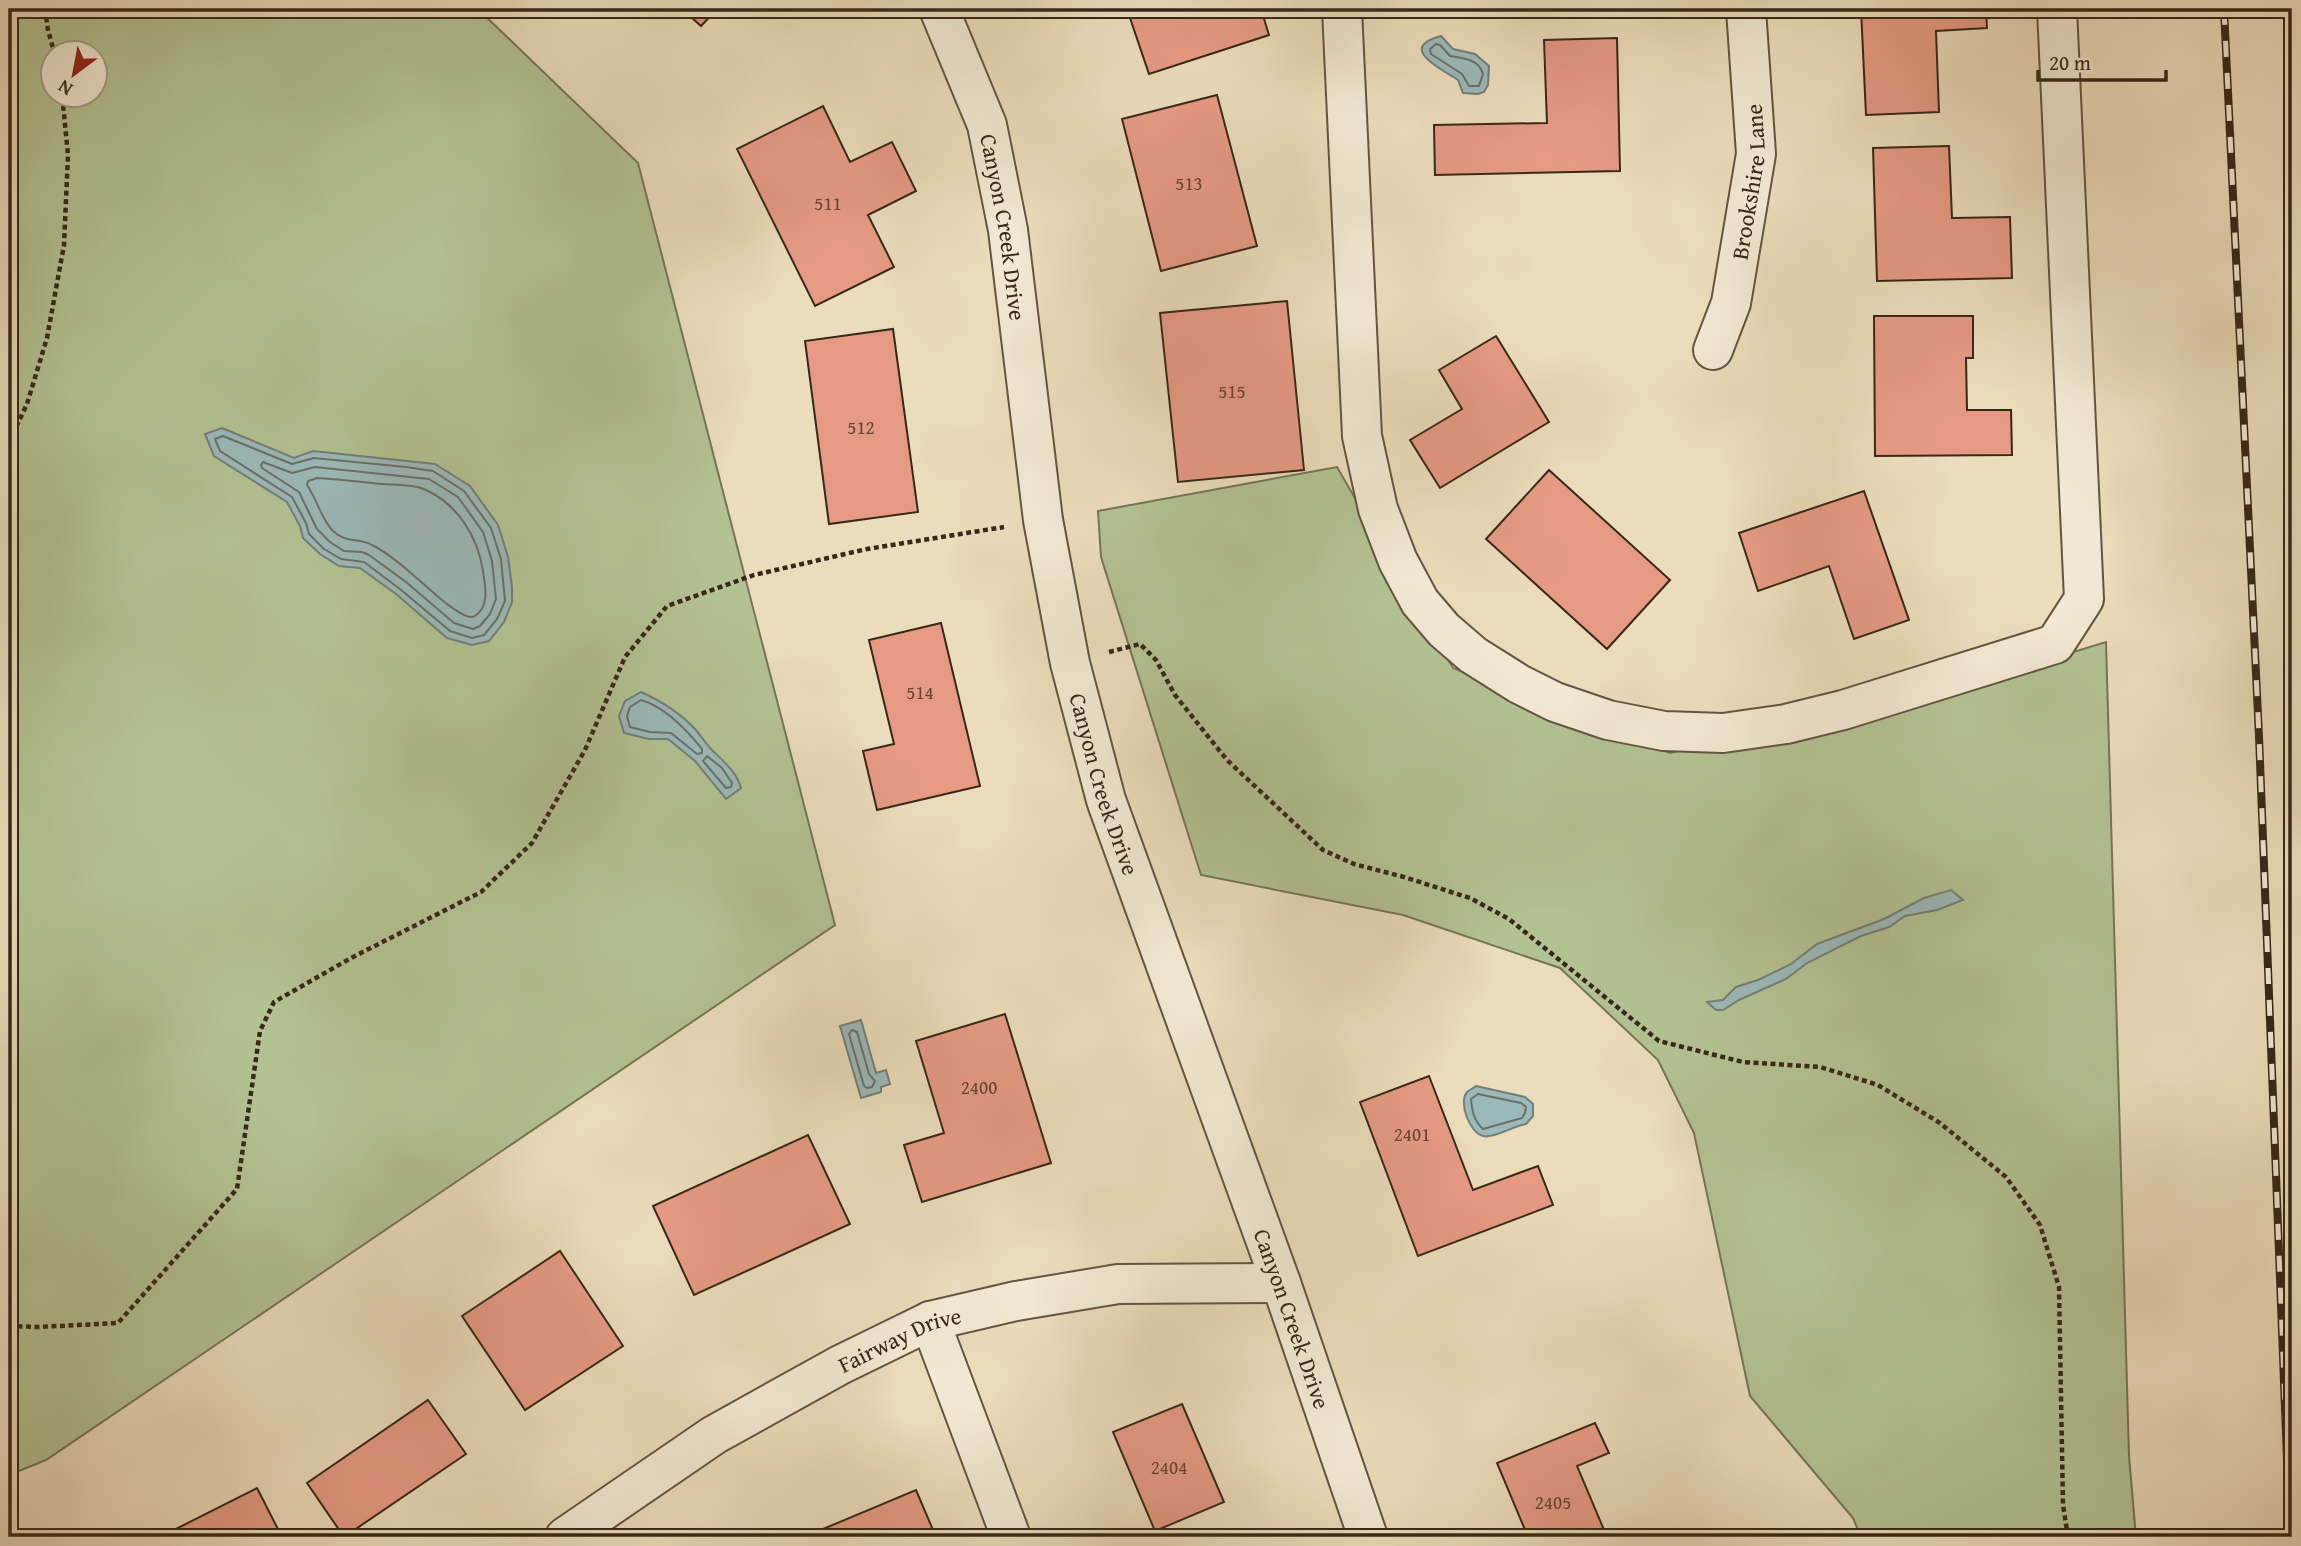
<svg xmlns="http://www.w3.org/2000/svg" width="2301" height="1546" font-family="'Gentium Book Plus',serif">
<style>
.green{fill:#b3c293;stroke:#757556;stroke-width:2;fill-rule:evenodd}
.water{fill:#9bb9b9;stroke:#737f79;stroke-width:2}
.lines{fill:none;stroke-linecap:round;stroke-linejoin:round}
.shore{stroke:#697068;stroke-width:2}
.building{fill:#e69a84;stroke:#372818;stroke-width:2}
.minor-casing{stroke:#645541;stroke-width:42}
.path{stroke:#372818;stroke-width:4.5;stroke-dasharray:5 3.5;stroke-linecap:butt}
.minor{stroke:#f2e8d3;stroke-width:38}
.rail-casing{stroke:#372818;stroke-width:8}
.rail{stroke:#f2e8d3;stroke-width:5;stroke-dasharray:16;stroke-linecap:butt}
.labels{text-anchor:middle;dominant-baseline:central;stroke-width:5;stroke-linejoin:round;paint-order:stroke}
.number-label{font-size:19px;fill:#634433}
.street-label{font-size:23px;fill:#372818;stroke:#f2e8d3}
</style>
<rect width="100%" height="100%" fill="#ebdcbb"/>
<filter id="stains"><feTurbulence type="fractalNoise" baseFrequency=".00286" numOctaves="4"/><feColorMatrix values="0 0 0 0 .2 0 0 0 0 .09 0 0 0 0 .02 0 0 0 .5 -.17"/></filter>
<radialGradient id="worn" r=".72"><stop offset=".6" stop-color="#630" stop-opacity="0"/><stop offset="1" stop-color="#630" stop-opacity=".3"/></radialGradient>
<path class="green" d="M9,9h469l160,154 197,762 -789,535 -37,15zM52,52h42v42h-42z
M1337,467l116,201 217,85 289,-66 147,-45 23,814 7,81h-275l-8,-19 -103,-122 -56,-263 -36,-73 -98,-92 -157,-53 -202,-40 -100,-318 -3,-46z"/>
<path class="water" d="M1441,36l12,13 22,5 14,12 -1,19 -4,7 -6,2 -15,-1 -5,-13c-16,-11 -62,-32 -17,-44z
M222,428l72,30 19,-7 122,13 35,22 28,39 10,32 4,30v15l-8,20 -15,19 -17,4 -25,-7 -51,-44 -36,-26 -21,-2 -19,-12 -17,-16 -3,-12 -13,-24 -73,-46 -9,-22z
M641,692c20,9 39,21 54,37 6,7 11,15 17,21 12,12 24,21 29,38l-15,11 -31,-38 -27,-22h-19l-25,-6 -5,-17 6,-15z
M1951,890l12,10 -26,10 -32,6 -16,11 -28,9 -54,27 -21,16 -47,21 -16,10h-7l-9,-8 16,-2 13,-13 22,-7 33,-16 26,-20 67,-25 40,-21z
M861,1020l15,53 10,-3 4,14 -9,3v5l-20,6 -21,-72z
M1476,1086l49,11 8,7v12l-7,8c-12,2 -34,15 -43,12 -13,-3 -25,-33 -16,-44 1,-1 8,-5 9,-6z"/>
<g class="lines">
<path class="shore" d="M1436,44l4,1 10,11c13,2 29,3 33,18l-4,12h-10l-7,-12 -31,-20 -1,-5z
M223,436l69,28 22,-6 92,9 27,4 31,20 27,37 10,31 4,42 -8,18 -13,16 -12,3 -22,-7 -50,-42 -36,-27 -23,-3 -17,-10 -15,-15 -3,-11 -14,-26 -72,-46 -5,-12z
M263,462l29,11 23,-6 114,12 29,18 25,35 9,29 4,38 -6,15 -10,12 -7,3 -19,-6 -48,-41 -37,-27 -7,-3 -18,-1 -14,-9 -13,-13 -18,-37 -37,-24 -1,-3z
M317,478c21,1 42,4 64,6 14,1 34,0 47,7 31,15 50,47 55,80 2,14 7,35 -8,45 -11,7 -46,-28 -56,-36 -14,-12 -30,-27 -47,-35 -14,-8 -25,-1 -39,-14 -12,-12 -16,-32 -26,-46l1,-4z
M641,700c24,7 45,29 61,49v4l-5,1 -26,-21 -21,-1 -20,-5 -3,-11 3,-9z
M707,756l15,12 10,15 -1,4 -5,1 -23,-27z
M852,1030l5,2 12,42 6,7 -3,6 -5,1 -3,-2 -15,-52z
M1478,1094l43,9 5,4 -1,6 -3,5 -39,11c-9,-8 -11,-18 -12,-30z"/>
</g>
<path class="building" d="M682,9h35l-16,17z
M1127,9h134l8,26 -120,39z
M1861,9h125l1,19 -51,3 3,81 -73,3z
M1617,38l3,133 -185,4 -1,-50 113,-2 -3,-83z
M1217,95l40,151 -96,25 -39,-152z
M823,106l27,56 42,-20 24,49 -48,24 26,52 -79,39 -78,-157z
M1949,146l3,72 58,-1 2,61 -135,3 -4,-133z
M1287,301l17,169 -126,12 -18,-169z
M1874,316h99v42h-7l1,52h44l1,45 -137,1z
M893,329l25,183 -89,12 -24,-183z
M1496,336l53,86 -109,66 -30,-48 52,-31 -23,-39z
M1549,470l121,110 -63,69 -121,-110z
M1864,491l45,129 -55,19 -25,-73 -71,25 -19,-58z
M941,623l39,163 -103,24 -14,-59 31,-7 -25,-104z
M1005,1014l46,149 -129,39 -18,-57 40,-12 -28,-92z
M1429,1076l44,114 65,-24 15,39 -135,51 -58,-154z
M808,1135l42,89 -156,71 -41,-89z
M560,1251l63,95 -98,64 -63,-94z
M428,1400l38,54 -122,83 -37,-54z
M1182,1404l42,98 -69,29 -42,-99z
M1595,1423l14,30 -32,13 30,71h-79l-31,-74z
M257,1488l25,49h-122z
M916,1490l20,47h-132z"/>
<g class="lines">
<defs>
<g id="minor">
<path id="s1" d="M939,9l48,116 21,105 35,290 27,143 36,137 175,483 87,254"/>
<path d="M1342,9l20,427 16,73 20,52 22,41 24,28 29,25 46,29 36,18 53,18 56,11 59,2 63,-9 57,-14 212,-66 29,-45 -27,-590"/>
<path id="s2" d="M1713,350l18,-47 25,-149 -10,-145"/>
<path d="M930,1321l81,216"/>
<path id="s3" d="M565,1537l149,-102 126,-70 90,-44 86,-20 102,-17 163,-1"/>
</g>
</defs>
<use href="#minor" class="minor-casing"/>
<path class="path" d="M45,9l3,21 6,22
M9,442l18,-38 20,-66 17,-93 4,-90 -6,-61
M1109,652l31,-8 16,16 19,35 52,65 96,90 31,14 50,13 66,21 39,21 150,122 84,21 77,5 58,18 62,38 66,54 34,48 19,62 4,218 5,32
M9,1326l29,1 80,-4 119,-134 23,-158 14,-29 77,-44 130,-66 51,-49 53,-93 40,-93 42,-51 87,-31 113,-26 137,-22"/>
<use href="#minor" class="minor"/>
<defs>
<path id="rail" d="M2224,9l35,727 31,801"/>
</defs>
<use href="#rail" class="rail-casing"/>
<use href="#rail" class="rail"/>
</g>
<g class="labels">
<g class="number-label">
<text x="1189" y="183">513</text>
<text x="828" y="203">511</text>
<text x="1232" y="391">515</text>
<text x="861" y="427">512</text>
<text x="920" y="692">514</text>
<text x="979" y="1087">2400</text>
<text x="1412" y="1134">2401</text>
<text x="1169" y="1467">2404</text>
<text x="1553" y="1502">2405</text>
</g>
<g class="street-label">
<text stroke="none"><textPath href="#s2" startOffset="173">Brookshire Lane</textPath></text>
<text stroke="none"><textPath href="#s1" startOffset="229">Canyon Creek Drive</textPath></text>
<text stroke="none"><textPath href="#s1" startOffset="796">Canyon Creek Drive</textPath></text>
<text stroke="none"><textPath href="#s1" startOffset="1363">Canyon Creek Drive</textPath></text>
<text stroke="none"><textPath href="#s3" startOffset="390">Fairway Drive</textPath></text>
</g>
</g>
<rect width="2301" height="1546" fill="none" stroke="#ebdcbb" stroke-width="35"/>
<rect x="10" y="10" width="2280" height="1525" fill="none" stroke="#372818" stroke-width="3.5"/>
<rect x="18" y="18" width="2266" height="1511" fill="none" stroke="#372818" stroke-width="2"/>
<g transform="translate(74 74) rotate(212)"><circle r="33" fill="#f2e8d3" stroke="#a79b88" stroke-width="2"/>
<path d="M0-5L12 26L0 18L-12 26Z" fill="#8f2418"/>
<text y="-10" font-size="19" font-weight="bold" text-anchor="middle" fill="#372818">N</text>
</g>
<path d="M2038 70v10h128v-10" fill="none" stroke="#372818" stroke-width="3.5"/>
<text x="2049" y="70" font-size="21" fill="#372818" stroke="#f2e8d3" stroke-width="5" paint-order="stroke">20 m</text>
<rect width="100%" height="100%" filter="url(#stains)"/>
<rect width="100%" height="100%" fill="url(#worn)"/>
</svg>
